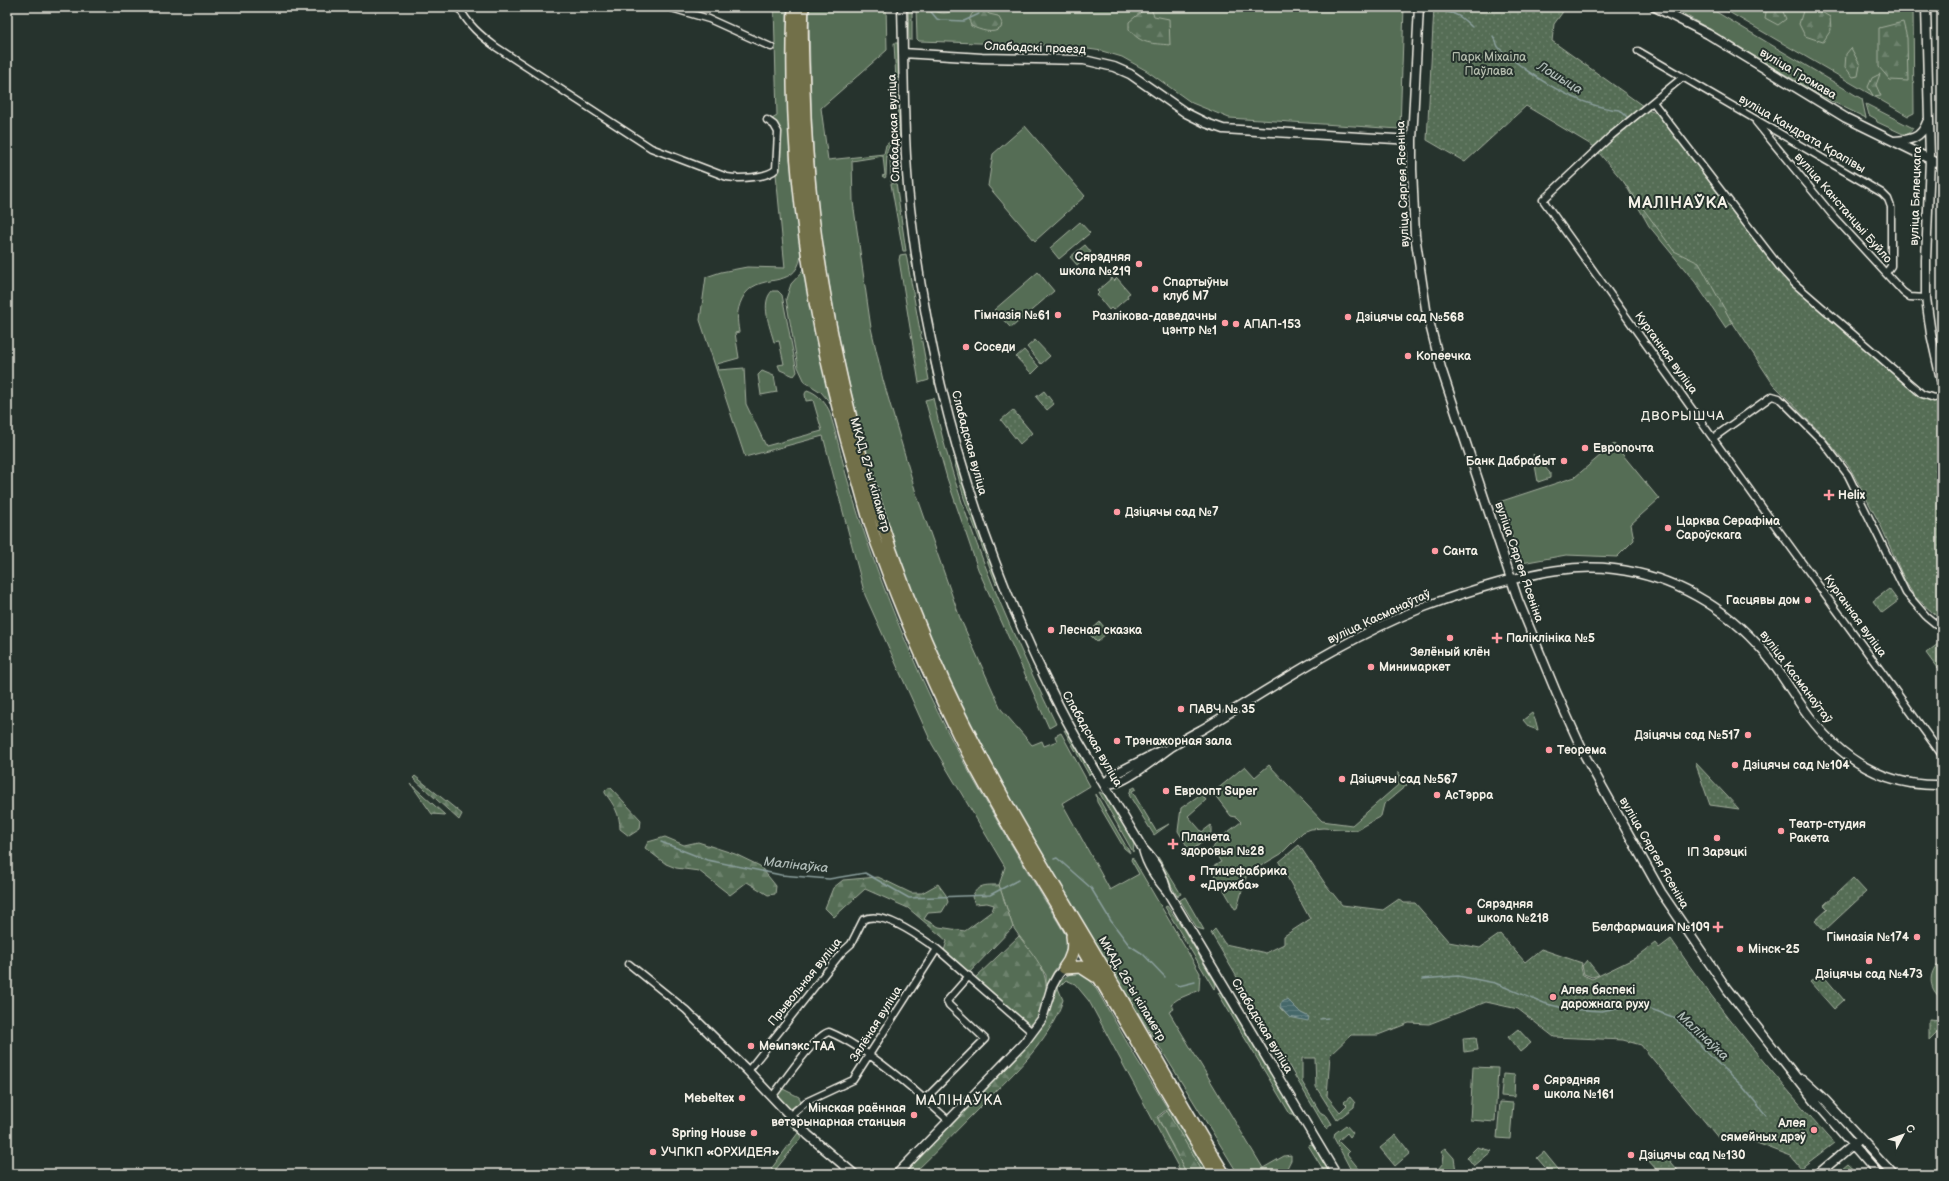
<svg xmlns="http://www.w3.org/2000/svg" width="1949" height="1181" font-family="'Balsamiq Sans',sans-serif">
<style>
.grass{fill:#546d54;stroke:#a4af9e}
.forest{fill:url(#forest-firs);stroke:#a4af9e}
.park{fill:url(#park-dots);stroke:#a4af9e;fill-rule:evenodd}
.water{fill:url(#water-rules);stroke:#8b9f9d}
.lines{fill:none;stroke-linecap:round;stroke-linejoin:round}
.stream{stroke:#8b9f9d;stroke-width:1.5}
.street-casing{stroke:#f4f1e8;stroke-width:9}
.secondary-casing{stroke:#f4f1e8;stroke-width:11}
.highway-casing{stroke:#f4f1e8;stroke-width:14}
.street{stroke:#26332d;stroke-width:6}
.secondary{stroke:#26332d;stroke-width:8}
.highway{stroke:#726f4a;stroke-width:11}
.poi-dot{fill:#ff9aa2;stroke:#26332d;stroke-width:1.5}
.labels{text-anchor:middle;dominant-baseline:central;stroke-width:4;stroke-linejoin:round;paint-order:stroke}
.street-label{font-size:12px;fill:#f4f1e8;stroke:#26332d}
.park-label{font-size:12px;fill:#b4bcad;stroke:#26332d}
.poi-label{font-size:12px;font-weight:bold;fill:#f4f1e8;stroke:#26332d;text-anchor:start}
.water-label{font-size:13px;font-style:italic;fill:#aebab6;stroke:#26332d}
.neighbourhood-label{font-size:13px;letter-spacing:1px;fill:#f4f1e8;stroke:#26332d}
.quarter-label{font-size:14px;letter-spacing:1px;fill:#f4f1e8;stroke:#26332d}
.district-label{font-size:16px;font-weight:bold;letter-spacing:1px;fill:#f4f1e8;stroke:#26332d}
</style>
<defs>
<pattern id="forest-firs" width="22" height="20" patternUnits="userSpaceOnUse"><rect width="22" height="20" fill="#546d54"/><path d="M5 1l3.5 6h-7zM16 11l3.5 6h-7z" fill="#6d826d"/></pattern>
<pattern id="park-dots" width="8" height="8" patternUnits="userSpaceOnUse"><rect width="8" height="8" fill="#546d54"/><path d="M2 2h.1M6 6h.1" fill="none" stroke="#6d826d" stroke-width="1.8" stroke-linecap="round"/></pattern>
<pattern id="water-rules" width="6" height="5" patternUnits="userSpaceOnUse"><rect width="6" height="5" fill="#45686b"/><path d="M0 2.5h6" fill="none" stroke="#607e80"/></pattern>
</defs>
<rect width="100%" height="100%" fill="#26332d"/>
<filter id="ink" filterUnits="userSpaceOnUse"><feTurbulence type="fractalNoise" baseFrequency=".025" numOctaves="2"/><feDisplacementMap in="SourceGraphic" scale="8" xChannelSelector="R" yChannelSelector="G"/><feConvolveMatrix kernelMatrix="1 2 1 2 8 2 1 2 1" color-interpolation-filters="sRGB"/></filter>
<g filter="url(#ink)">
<path class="grass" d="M774,7h13l3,151 11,98c-6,37 -44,13 -59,43 -6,13 -5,20 -3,33l-4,1 4,25 -22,6 1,6 26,-2 2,36 20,42 56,-15 -9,-31 -7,1 -1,-7 2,-4c10,3 17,11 22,20 9,28 14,57 23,85 17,55 37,109 60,161 42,100 101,190 156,283 5,19 -10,22 -16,36 -4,6 -4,15 -6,21v-21l-33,-48 -14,-42 6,-18 -73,-123 -67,-149 -42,-159 -78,21 -45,-137 6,-43 15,-5 26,-5 38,1 -9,-94 3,-8 1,-36 -8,-11 5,-3z
M809,7h77l1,43 -66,58 7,52 56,-6 2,-9 6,-5 -5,11 -1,25 -1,2 -3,-2 3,-1 -2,-19 -31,5 1,41 18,126 12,52 33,113 44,125 41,91 31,36 10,-4 2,5 13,-5 -2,-5 6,-3 29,53 -28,17 48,87 29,-16 -8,-14 1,-3 68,116 -1,17 -21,9 -7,5 3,5 -5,3 94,156 21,-12 7,-1v5l-7,14h-46c-70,-116 -145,-229 -212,-348 -28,-52 -57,-103 -82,-158 -63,-141 -104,-292 -124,-445 -9,-72 -10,-144 -11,-216z
M908,7h4v33h-3z
M916,7h488l-4,122 -171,-11 -37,-15 -45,-32 -25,-14 -20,-6 -35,-5 -148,-5 -2,-2z
M1672,7h36l154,92 4,19 -43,-21z
M1720,7h193l1,106 -6,3z
M894,43h4l4,90 -3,4z
M1866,104l47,24 -4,6h-6l-26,-12 -1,-3 -7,-4z
M1025,126l60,70 -50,45 -47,-55 5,-32z
M893,146l2,35 -4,1 -1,-27z
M896,183l10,68h-3l-12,-67z
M1080,222l10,11 -31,26 -9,-11z
M1085,245l6,7 -14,13 -7,-8z
M906,254l23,126 -10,3 -20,-123 1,-5z
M910,254l3,2 24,126 -2,3z
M804,261l13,80 15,64 -11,-13 -16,-10 -7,-15 -12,-68 5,-15 11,-12z
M1038,272l16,19 -43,37 -17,-18z
M1112,278l2,3 3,-3 13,15 -3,2 1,2 -15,13 -2,-2 -2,2 -12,-15 2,-2 -2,-2z
M772,291h6l4,4 15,77 -3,4 -14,-6 -2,-5 6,-1 -5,-23 -5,1c-4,-15 -14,-39 -2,-51z
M1035,340l15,16 -9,8 -14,-17z
M1024,350l15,17 -7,7 -16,-17z
M762,371l12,5 3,16 -16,3 -3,-20z
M933,398c25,114 72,222 123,326l-7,4 -71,-159 -31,-91 -22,-78z
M1614,444l45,55 -28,25 3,16 -17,17 -51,-2 -44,8 -23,-61 76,-25z
M1533,454l17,19v5l-12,4z
M953,457l7,14 39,110 -3,3 -32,-86z
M1064,730l4,2 23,41 -2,2z
M1269,765l53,56 30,4 46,-40v-13l9,13 -23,19 -3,12 -25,14 -33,-2 -12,1 -8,3 -22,22 -34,20 -10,34 -2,1 -24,-41 10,-6 -9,-13 8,-11 21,-16 -5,-5 -5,-1 -17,-22 1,-3 30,-25 10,11z
M1135,787l1,2 -4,2 24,40 13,-7 -15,11 -25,-40 2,-6z
M1099,792l7,3 28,49 -1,8z
M1096,794l34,59 -6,-5 -27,-46z
M1201,794l5,6 -18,16 14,16 9,-7v8l-12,12 -9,6 -12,-20 3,-23z
M1158,857l23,37 -4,2 -21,-38z
M1185,897l19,33 -7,-2 -17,-28z
M1167,906l12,16 36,60 1,4 -2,3 -49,-82z
M1942,960v39c-15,-11 -14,-28 0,-39z
M1079,972l10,7 5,6 42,73 73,116h-5l-38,-64 -9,7 30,57h-5l-93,-173 -14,-17 -9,-4 -8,8 -14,34c7,-21 9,-47 35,-50z
M1221,992l3,1 73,123v5l-5,-8 -2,1 -72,-121z
M1473,1067l25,1 -3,54 -25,-2z
M1503,1074l12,1 -1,22 -13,-1z
M783,1089l16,8 2,4 -1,4 -11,8 -13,-18z
M1500,1102l13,1 -3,36 -13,-1z
M789,1120l13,13v4l-26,32 -3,1 -2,-1 27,-36 -11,-11z
M1346,1125l7,8 -3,4 -3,-4 -9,8 11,11 -2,2 16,20h-10l-19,-36 1,-5z
M1312,1144l5,4 14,26h-5l-18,-29z
M1445,1148l9,10 2,13 -3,3h-19l9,-11 1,-8 -3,-4z
M1848,1164l11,10h-23z"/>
<path class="forest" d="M931,7h25v3c-9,4 -19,5 -25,-3z
M981,7l8,7 9,2 4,7 -1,5c-8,7 -21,2 -30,-2 -4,-8 2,-16 10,-19z
M1147,7h3l4,9 15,3 1,26c-18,-2 -29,0 -41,-16v-7z
M1767,7h14l5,12 -8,6 -13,-7z
M1818,10l12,7 1,13 -8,12 -18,-6 -6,-12 4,-13z
M1903,22l4,16 1,43 -18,-1 -11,-13v-39z
M1851,48l9,17 -2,11 -5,1 -8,-10 1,-13z
M1880,74l-4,11 5,11 -7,1 -6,-10 4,-9z
M1611,159l16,5 114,151 -15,13 -31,-46 -46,-56z
M415,776l47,38 -3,6 -46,-42z
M411,784l34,31 -13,-1z
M608,788h3l30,32 -1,9 -11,7 -9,-7c0,-15 -6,-24 -15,-36v-2z
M665,837l19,8 14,-3 37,12 25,12 16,20 -1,8 -7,1 -21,-13 -17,13 -31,-24 -23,-3 -10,-4 -21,-16 3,-6z
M878,877l33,16h11l16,-9 8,11 2,7 -6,10 -14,1 -4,6 15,8 26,4 27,-20 2,-6 -7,-2 -12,1 -3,-7c6,-13 13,-12 27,-12l14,42 -44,46 -25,-22 3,-10 -39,-33 -43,-19 -31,28 -9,-9 8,-20 10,-8z
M1019,936c17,23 33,37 25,67 -2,8 -4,14 -9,21h-8l-52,-46z
M1058,988l5,12c-14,42 -48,72 -79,103 -24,24 -47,48 -71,71h-11l142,-152z
M1167,1111l37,63h-17l-29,-56z"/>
<path class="park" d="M1434,7h130l-2,6 -8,11 -2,17 98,70 8,2 121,157 33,34 97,82 12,10 17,4 4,9v212l-27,-24 -10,-16 -24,-55 -31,-58 -27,-33 -50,-51 -44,-67 -30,-54 -25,-12 -51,-70 -30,-35 -67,-40 -61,56 -38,-22z
M1044,391l10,13 -7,6 -11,-13z
M1013,410l19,23 -12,11 -19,-24z
M1889,589l9,12 -16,12 -9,-12z
M1100,622l8,10 -11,10 -9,-9z
M1942,641v24l-5,3 -11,-15z
M1532,713l4,9 2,8 -9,-3 -6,-7z
M1695,762l44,47 -29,-4z
M1299,845l27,40 16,20 41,5 16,-11 5,4h11l34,39 31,6 20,-14 25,28 16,-13 41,14 -1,5 2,7 9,4 45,-22 18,-14 4,5 12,-9c49,73 105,139 163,204l-33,25 -10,-12 -50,-19 -21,3 -79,-95 -18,-5 -69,-3 -36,-28 -32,-7 -57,22 -20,-1 -31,12h-27l-21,20 -3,41 13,16 7,-7 -3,-3 6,-5 5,6 -1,4 -17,13 -21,-33 -1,-29h-13v24l18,30 7,4 5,8 -6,5 -115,-196 4,-4 10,15 41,9 18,-9v-8l26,-17 -31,-57zM1281,1003l28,14h-20l-9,-9z
M1853,878l13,14 -42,39 -9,-10 13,-12 -4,-4z
M1587,960l12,15 -7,2 -8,-3 -2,-8z
M1821,973l23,27 -10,9 -24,-27z
M1929,1020l13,1v7l-13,13z
M1518,1029l13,14 -11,9 -12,-15z
M1476,1037l2,13 -14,2 -1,-14z
M1396,1135l14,18 -15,13 -15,-18z
M1477,1147l15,4 -18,15 -7,-9z
M1544,1152l18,22h-11l-14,-16z
M1646,1154l21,3 14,17h-25l1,-4 -13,-14z"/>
<path class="water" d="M1287,999l14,14 8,4 -1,4 -19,-4 -9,-10 1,-4z"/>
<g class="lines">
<path class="stream" d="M927,7l10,12 3,1 24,1 15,-7
M1446,12c12,1 18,8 26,15
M1493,36c4,5 3,10 7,13 31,28 79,58 120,61l8,8
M661,842l46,18 74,15 48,4 36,-6 44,25 81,-3 28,-15
M1054,859l3,-1 34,30 20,33 18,24 14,9 22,23
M1422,979l36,-3 37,7 48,20 24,6 35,2 29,-6 14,2 28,10 15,13 19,23 35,33 24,29
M1175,984l4,2 16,-4
M1320,1019l8,-1"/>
<defs>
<path id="street" d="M459,7c9,18 21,28 37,40l155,101 76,29c11,2 41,1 49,-8l2,-37 -4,-7 -7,-5
M668,7l41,12 62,28
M1638,51l244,142 6,6 3,8v59l-5,7
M1683,77l-72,59 -68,64 231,324 168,231
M1653,102l129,168 12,13 128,111 12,4 8,-2
M1756,122l78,95 69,75 7,5 16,1
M1713,438l56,-40 3,-2 7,2 44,44 25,33 58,118 20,23 16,13
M937,949l95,83
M629,964l57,46 9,9
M748,1071l94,-119 9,-8 12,-24c20,-11 58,18 74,29l-84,131 -47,22 -17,14
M772,1097c10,-13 44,-63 57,-65 39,16 88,60 119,88
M925,1099l60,-60 -36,-34 -2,-4 22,-25"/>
<path id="secondary" d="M902,7c2,67 1,134 8,201 20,176 68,340 149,498 25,49 56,95 84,143 12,12 20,26 24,42
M1419,7l-7,133v29l3,66 11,74 15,59 77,232 38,92 29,64 76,136 66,97 91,116 60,69
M1655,7l53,27 138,84 96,47
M1926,7l4,152 -4,101v38l5,36 11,50
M903,53l79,5 102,2 30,7 16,7 56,39 20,10 17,6 189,11
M1894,141c16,-1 27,-2 33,-19
M1104,784c5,0 10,-1 14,-2 17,-6 39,-25 53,-35 10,-6 20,-12 30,-17 72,-43 144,-92 223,-123 24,-9 49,-17 74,-24 38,-10 76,-19 116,-14 59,7 112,38 150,83 17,20 29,43 45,64 33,44 77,71 133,69
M1104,784l11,-10 47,-24
M1143,849c4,17 14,30 24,42l169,283
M695,1019l53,52 60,64 46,39
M1802,1079l23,21 68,74
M897,1174l127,-131 18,-24 10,-33 6,-11 6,-7
M1818,1174l38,-32"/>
<path id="highway" d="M794,7c-7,157 17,313 61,463 8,26 14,54 24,79 23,64 50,126 80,187 29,58 64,114 98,170 52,90 106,179 158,268
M803,7c-2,27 0,55 1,82 1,43 4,85 9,127 20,161 64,320 132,468 48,103 109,200 167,298 38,64 73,129 112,192
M1064,968l17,-1 14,9
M1064,968c8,-10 10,-19 8,-32"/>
</defs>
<use href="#street" class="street-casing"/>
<use href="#secondary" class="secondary-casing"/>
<use href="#highway" class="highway-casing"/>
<use href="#street" class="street"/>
<use href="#secondary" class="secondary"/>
<use href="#highway" class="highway"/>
</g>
</g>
<g class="poi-dot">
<circle cx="1139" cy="264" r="4"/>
<circle cx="1155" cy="289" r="4"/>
<circle cx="1058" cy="315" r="4"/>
<circle cx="1348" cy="317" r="4"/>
<circle cx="1225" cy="323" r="4"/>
<circle cx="1236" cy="324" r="4"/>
<circle cx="966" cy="347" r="4"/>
<circle cx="1408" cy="356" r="4"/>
<circle cx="1585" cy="448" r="4"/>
<circle cx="1564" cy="461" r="4"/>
<path d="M1827 489h4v4h4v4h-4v4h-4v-4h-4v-4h4z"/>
<circle cx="1117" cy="512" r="4"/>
<circle cx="1668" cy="528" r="4"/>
<circle cx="1435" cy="551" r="4"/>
<circle cx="1808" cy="600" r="4"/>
<circle cx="1051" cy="630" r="4"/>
<circle cx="1450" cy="638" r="4"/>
<path d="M1495 632h4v4h4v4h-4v4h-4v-4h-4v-4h4z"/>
<circle cx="1371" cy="667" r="4"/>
<circle cx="1181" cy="709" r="4"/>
<circle cx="1748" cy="735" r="4"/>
<circle cx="1117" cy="741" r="4"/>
<circle cx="1549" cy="750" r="4"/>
<circle cx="1735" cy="765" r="4"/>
<circle cx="1342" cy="779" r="4"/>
<circle cx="1166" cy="791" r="4"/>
<circle cx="1437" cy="795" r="4"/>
<circle cx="1781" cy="831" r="4"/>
<circle cx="1717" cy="838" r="4"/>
<path d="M1171 838h4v4h4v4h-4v4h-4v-4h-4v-4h4z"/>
<circle cx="1192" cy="878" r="4"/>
<circle cx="1469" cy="911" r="4"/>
<path d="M1716 921h4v4h4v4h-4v4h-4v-4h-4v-4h4z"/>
<circle cx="1917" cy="937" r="4"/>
<circle cx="1740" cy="949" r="4"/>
<circle cx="1869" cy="961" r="4"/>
<circle cx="1553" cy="997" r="4"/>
<circle cx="751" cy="1046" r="4"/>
<circle cx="1536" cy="1087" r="4"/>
<circle cx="742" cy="1098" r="4"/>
<circle cx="914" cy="1115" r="4"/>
<circle cx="1814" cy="1130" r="4"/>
<circle cx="754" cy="1133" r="4"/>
<circle cx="653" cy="1152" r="4"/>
<circle cx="1631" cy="1155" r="4"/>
</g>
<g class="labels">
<g class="street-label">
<text transform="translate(1035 48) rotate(2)">Слабадскі праезд</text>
<text transform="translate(1798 74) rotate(31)">вуліца Громава</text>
<text transform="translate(894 128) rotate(-92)">Слабадская вуліца</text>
<text transform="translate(1802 134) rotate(30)">вуліца Кандрата Крапівы</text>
<text transform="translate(1403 184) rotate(-92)">вуліца Сяргея Ясеніна</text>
<text transform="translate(1916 196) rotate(-88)">вуліца Бялецкага</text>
<text transform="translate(1843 208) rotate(49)">вуліца Канстанцыі Буйло</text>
<text transform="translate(1666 353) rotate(54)">Курганная вуліца</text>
<text transform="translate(969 443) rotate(75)">Слабадская вуліца</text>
<text transform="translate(870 475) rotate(74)">МКАД, 27-ы кіламетр</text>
<text transform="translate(1519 562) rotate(71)">вуліца Сяргея Ясеніна</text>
<text transform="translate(1855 616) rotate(54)">Курганная вуліца</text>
<text transform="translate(1379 617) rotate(-25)">вуліца Касманаўтаў</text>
<text transform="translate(1796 677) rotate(53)">вуліца Касманаўтаў</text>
<text transform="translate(1092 739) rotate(60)">Слабадская вуліца</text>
<text transform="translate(1654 853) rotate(60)">вуліца Сяргея Ясеніна</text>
<text transform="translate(805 982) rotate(-51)">Прывольная вуліца</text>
<text transform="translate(1132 989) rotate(59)">МКАД, 26-ы кіламетр</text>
<text transform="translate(876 1024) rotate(-58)">Зялёная вуліца</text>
<text transform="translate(1262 1026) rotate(59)">Слабадская вуліца</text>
</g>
<g class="park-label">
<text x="1489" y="57">Парк Міхаіла<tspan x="1489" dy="14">Паўлава</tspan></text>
</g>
<g class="poi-label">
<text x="1131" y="257" text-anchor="end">Сярэдняя<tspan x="1131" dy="14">школа №219</tspan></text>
<text x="1163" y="282">Спартыўны<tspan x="1163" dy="14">клуб М7</tspan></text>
<text x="1050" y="315" text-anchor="end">Гімназія №61</text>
<text x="1217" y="316" text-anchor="end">Разлікова-даведачны<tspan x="1217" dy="14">цэнтр №1</tspan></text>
<text x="1356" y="317">Дзіцячы сад №568</text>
<text x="1244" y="324">АПАП-153</text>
<text x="974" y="347">Соседи</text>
<text x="1416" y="356">Копеечка</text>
<text x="1593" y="448">Европочта</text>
<text x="1556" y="461" text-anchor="end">Банк Дабрабыт</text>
<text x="1838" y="495">Helix</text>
<text x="1125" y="512">Дзіцячы сад №7</text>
<text x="1676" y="521">Царква Серафіма<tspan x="1676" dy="14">Сароўскага</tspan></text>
<text x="1443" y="551">Санта</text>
<text x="1800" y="600" text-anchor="end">Гасцявы дом</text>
<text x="1059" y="630">Лесная сказка</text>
<text x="1506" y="638">Паліклініка №5</text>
<text x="1450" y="652" text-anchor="middle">Зелёный клён</text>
<text x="1379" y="667">Минимаркет</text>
<text x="1189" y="709">ПАВЧ № 35</text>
<text x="1740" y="735" text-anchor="end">Дзіцячы сад №517</text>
<text x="1125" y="741">Трэнажорная зала</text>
<text x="1557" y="750">Теорема</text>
<text x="1743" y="765">Дзіцячы сад №104</text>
<text x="1350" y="779">Дзіцячы сад №567</text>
<text x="1174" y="791">Евроопт Super</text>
<text x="1445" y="795">АсТэрра</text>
<text x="1789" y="824">Театр-студия<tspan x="1789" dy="14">Ракета</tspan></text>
<text x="1181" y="837">Планета<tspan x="1181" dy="14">здоровья №28</tspan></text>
<text x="1717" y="852" text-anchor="middle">ІП Зарэцкі</text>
<text x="1200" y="871">Птицефабрика<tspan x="1200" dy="14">«Дружба»</tspan></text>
<text x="1477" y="904">Сярэдняя<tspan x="1477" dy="14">школа №218</tspan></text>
<text x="1710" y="927" text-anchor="end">Белфармация №109</text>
<text x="1909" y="937" text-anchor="end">Гімназія №174</text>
<text x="1748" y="949">Мінск-25</text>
<text x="1869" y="974" text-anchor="middle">Дзіцячы сад №473</text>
<text x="1561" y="990">Алея бяспекі<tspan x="1561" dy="14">дарожнага руху</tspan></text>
<text x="759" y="1046">Мемпэкс ТАА</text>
<text x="1544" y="1080">Сярэдняя<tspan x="1544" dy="14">школа №161</tspan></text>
<text x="734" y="1098" text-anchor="end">Mebeltex</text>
<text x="906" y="1108" text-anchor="end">Мінская раённая<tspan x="906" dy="14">ветэрынарная станцыя</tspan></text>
<text x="1806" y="1123" text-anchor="end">Алея<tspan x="1806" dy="14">сямейных дрэў</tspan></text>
<text x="746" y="1133" text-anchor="end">Spring House</text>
<text x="661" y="1152">УЧПКП «ОРХИДЕЯ»</text>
<text x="1639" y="1155">Дзіцячы сад №130</text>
</g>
<g class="water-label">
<text transform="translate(1560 78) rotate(31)">Лошыца</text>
<text transform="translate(796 865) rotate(6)">Малінаўка</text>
<text transform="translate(1703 1036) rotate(43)">Малінаўка</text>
</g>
<g class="neighbourhood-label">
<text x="1683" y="416">ДВОРЫШЧА</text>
</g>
<g class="quarter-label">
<text x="959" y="1100">МАЛІНАЎКА</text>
</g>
<g class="district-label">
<text x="1678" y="203">МАЛІНАЎКА</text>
</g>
</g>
<rect width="1949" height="1181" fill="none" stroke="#26332d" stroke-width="24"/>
<rect x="12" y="12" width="1925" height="1157" fill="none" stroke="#f4f1e8" stroke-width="1.5" filter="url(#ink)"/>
<g transform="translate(1903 1135) rotate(49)" stroke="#26332d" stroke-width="3" paint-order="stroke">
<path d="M0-3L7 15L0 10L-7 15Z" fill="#f4f1e8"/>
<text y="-6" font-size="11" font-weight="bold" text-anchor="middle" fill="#f4f1e8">С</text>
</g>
</svg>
